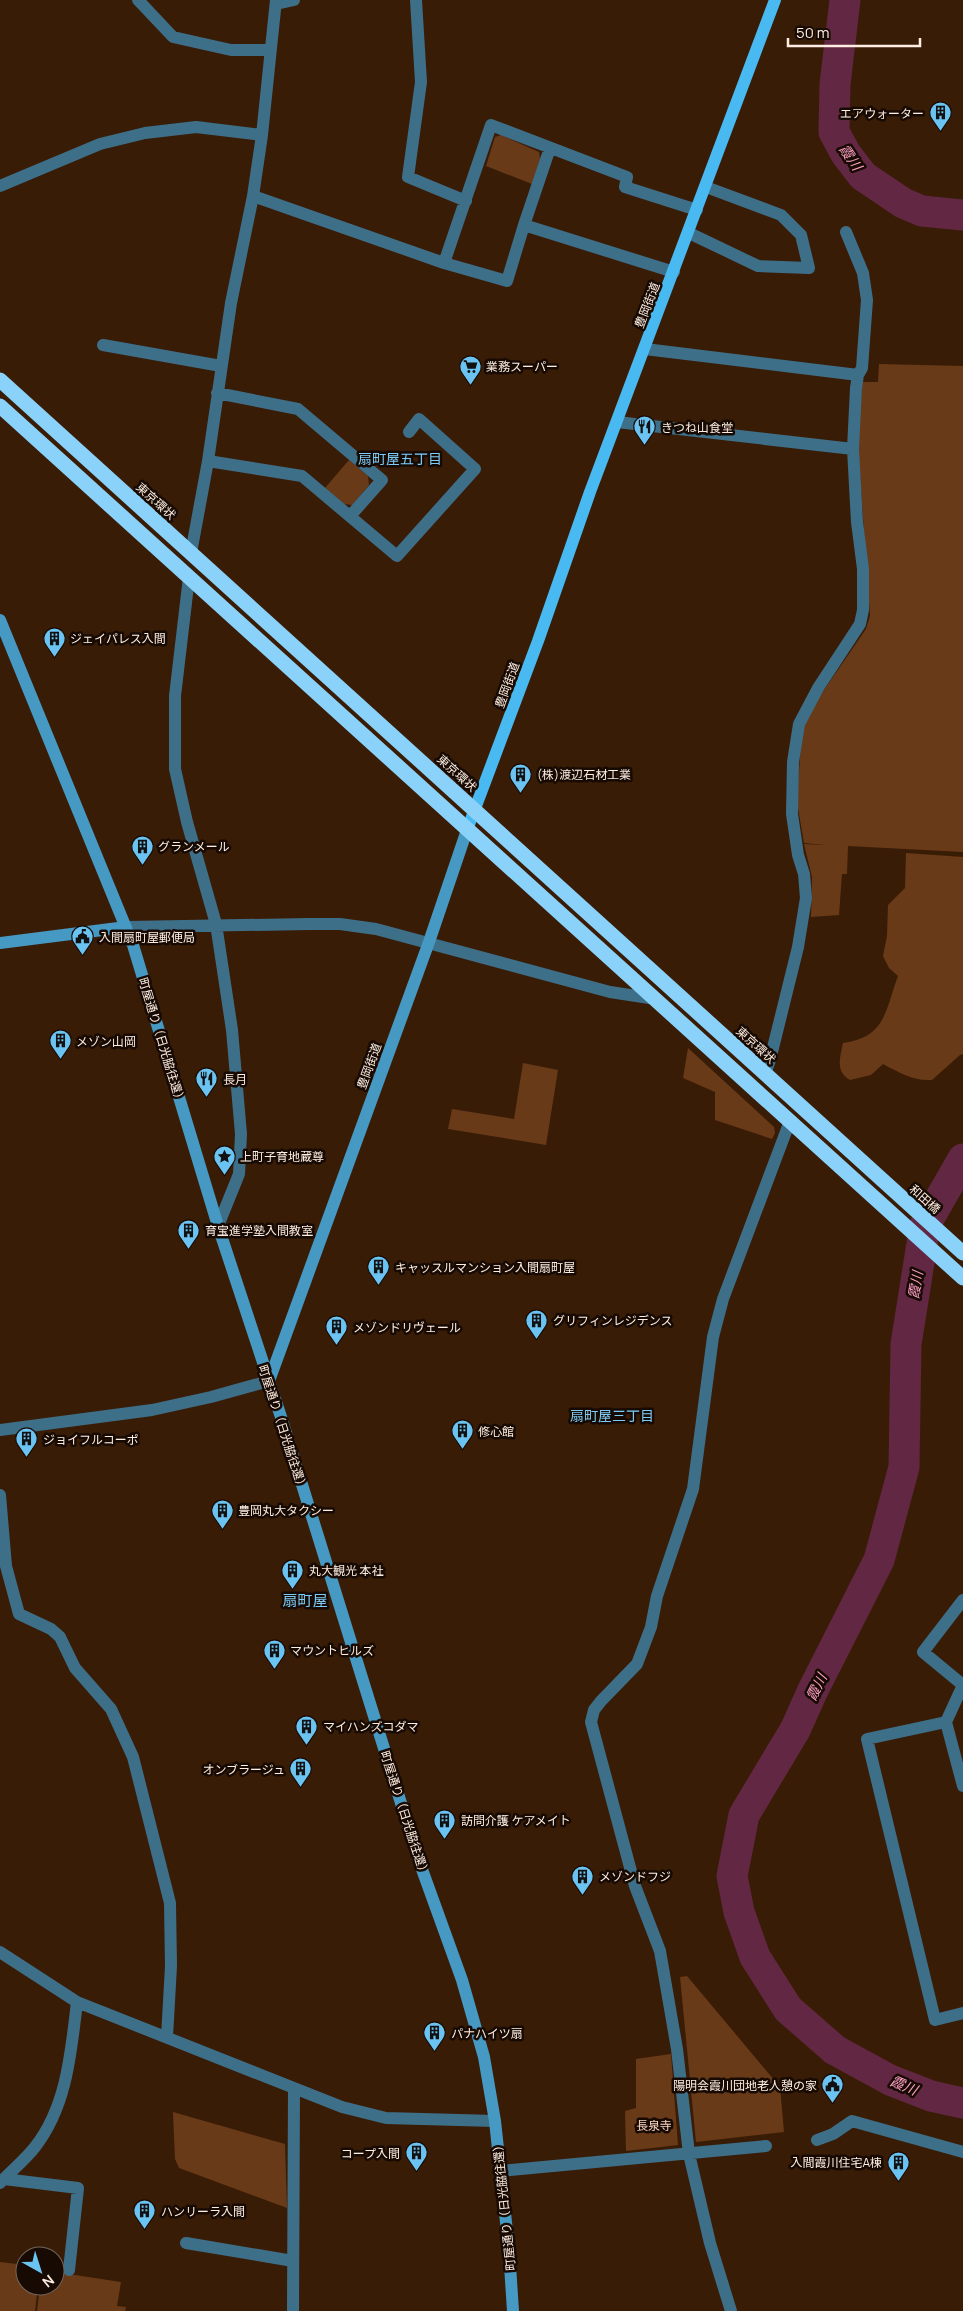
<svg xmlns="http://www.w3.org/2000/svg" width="963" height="2311" font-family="Manrope,'Noto Sans JP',sans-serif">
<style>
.green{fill:#693a18}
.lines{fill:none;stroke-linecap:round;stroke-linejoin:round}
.river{stroke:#622742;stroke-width:31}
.street{stroke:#3e6f89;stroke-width:12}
.secondary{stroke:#4599c3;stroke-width:12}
.primary{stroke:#48b9f1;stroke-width:12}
.highway{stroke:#8bd2fa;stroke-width:15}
.labels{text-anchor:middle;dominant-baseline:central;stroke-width:5;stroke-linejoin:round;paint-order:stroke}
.poi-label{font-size:12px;fill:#fdede2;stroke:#170a03;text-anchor:start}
.street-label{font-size:12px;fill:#fdede2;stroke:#170a03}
.park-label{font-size:12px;fill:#f9d6c1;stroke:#170a03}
.water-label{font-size:14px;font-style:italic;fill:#fea0c7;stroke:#170a03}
.neighbourhood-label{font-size:14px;fill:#7cccf7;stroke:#170a03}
.quarter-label{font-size:15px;fill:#7cccf7;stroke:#170a03}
</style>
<rect width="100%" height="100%" fill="#391c06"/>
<path class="green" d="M501,135l38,17 1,7 -8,25 -46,-18 9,-29z
M879,364l84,2v486l-115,-6 -1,28h-5l-3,41 -28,2 1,-40 -8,-33 21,1 -21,-2 -6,-35v-22l4,-58 11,-22 53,-77 4,-13 -12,-170 4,-64h16z
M349,460l19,16 1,9 -17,20 -8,-1 -19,-16z
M906,853l57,4v197l-3,1 -28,25c-19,1 -32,-7 -49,-16l-12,11 -21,5c-15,-9 -10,-22 -7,-37 43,-6 42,-32 55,-67l-9,-8 -6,-12 4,-20 1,-31 17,-17z
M688,1048l86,79 1,6 -3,6 -57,-19v-28l-32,-14z
M523,1063l35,7 -12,75 -98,-16 4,-20 62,10z
M687,1976l93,111 4,45 -88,10 -16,-165z
M671,2054l7,91 -52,6 -1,-40 11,-3v-49z
M173,2112l112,32 2,64 -108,-40 -4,-9z
M0,2262l25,3v21h13l-3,25h-35z
M55,2272l66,10 -4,24 9,1 -1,4h-88l3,-25h15z"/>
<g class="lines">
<path class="river" d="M845,0l-10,84 -1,48 12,22 17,22 40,27 19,8 41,4
M963,1159l-38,66 -19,119 -2,123 -25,93 -66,130 -18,40 -51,85 -12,61 7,36 16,45 33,52 47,41 55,30 41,16 32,7"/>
<path class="street" d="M138,0l35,37 58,13h39
M416,0l5,82 -13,95 58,24
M276,4l18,-4
M0,186l100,-42 45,-11 51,-6 66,8
M253,196l191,67 63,18 17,-56 150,47
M524,225l26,-77
M689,233l69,33 51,2 -8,-33 -20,-20 -75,-28
M444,263l47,-138 136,52 -2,10 72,23
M103,345l118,21
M645,349l213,26
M217,393l81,16 84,71 -31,35
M617,422l236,27
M208,461l94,15 95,80 78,-87 -56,-50 -10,13
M191,553l17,-92 23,-158 22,-107 9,-61 14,-135
M189,577l-14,119v73l12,53 29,102 16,106 9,104 -2,40 -21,52
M126,927l183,-3h31l36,5 234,63 46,7
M765,1074l5,-14 28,-113 8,-49 -2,-24 -6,-19 -6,-41 1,-52 6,-38 19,-36 42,-64 3,-14v-41l-6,-47 -4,-73 3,-61 2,-13 4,-7 5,-68 -4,-27 -17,-41
M0,1430l152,-20 59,-13 58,-16
M0,1495l6,71 13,48 32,15 9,8 15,31 36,41 22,48 37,146 1,63 -4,71
M946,1722l17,-37 -40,-33 40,-52
M963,1786l-17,-64 -79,17 68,281 28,-7
M0,1952l77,50 265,105 44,11 109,3
M817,2140l16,-6 19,-13 111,31
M501,2171l265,-25
M4,2179l74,9 -9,82
M0,2183c11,-12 25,-23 35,-36 32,-41 36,-95 42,-145
M186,2243l107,18
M293,2311l1,-222
M731,2311l-21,-68 -21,-89 -12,-105 -17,-98 -25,-65 -44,-164 3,-12 7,-9 36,-37 14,-37 6,-31 36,-107 20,-152 10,-38 67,-178"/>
<path class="secondary" d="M0,620l133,325 85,281 63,191 138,444 43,119 22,77 11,64 14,129 4,61
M0,943l126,-16
M269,1381l160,-439 38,-112"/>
<path class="primary" d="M467,830l71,-189 52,-149 185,-492"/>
<path class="highway" d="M0,380l963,873
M0,406l963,872"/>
</g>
<defs>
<symbol id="building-pin" viewBox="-11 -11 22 30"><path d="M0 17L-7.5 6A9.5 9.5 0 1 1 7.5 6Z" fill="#6bc3f2" stroke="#170a03"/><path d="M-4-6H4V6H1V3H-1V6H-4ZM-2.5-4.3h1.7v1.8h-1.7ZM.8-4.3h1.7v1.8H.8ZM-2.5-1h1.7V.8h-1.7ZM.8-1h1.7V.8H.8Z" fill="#111"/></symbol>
<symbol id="supermarket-pin" viewBox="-11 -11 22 30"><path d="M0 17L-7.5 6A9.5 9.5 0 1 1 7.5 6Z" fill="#6bc3f2" stroke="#170a03"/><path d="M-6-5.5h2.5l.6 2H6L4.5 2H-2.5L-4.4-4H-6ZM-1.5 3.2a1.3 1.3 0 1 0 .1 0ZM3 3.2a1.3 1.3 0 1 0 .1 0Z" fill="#111"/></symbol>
<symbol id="restaurant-pin" viewBox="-11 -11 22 30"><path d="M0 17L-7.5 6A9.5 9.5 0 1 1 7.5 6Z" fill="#6bc3f2" stroke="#170a03"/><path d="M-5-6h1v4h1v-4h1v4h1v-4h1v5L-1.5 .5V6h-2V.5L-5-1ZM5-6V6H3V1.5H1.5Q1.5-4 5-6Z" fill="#111"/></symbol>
<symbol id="civic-pin" viewBox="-11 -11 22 30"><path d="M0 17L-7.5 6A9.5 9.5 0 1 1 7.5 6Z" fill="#6bc3f2" stroke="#170a03"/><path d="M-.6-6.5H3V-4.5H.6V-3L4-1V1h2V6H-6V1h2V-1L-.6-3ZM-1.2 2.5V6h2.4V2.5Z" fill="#111"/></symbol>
<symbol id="sight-pin" viewBox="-11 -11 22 30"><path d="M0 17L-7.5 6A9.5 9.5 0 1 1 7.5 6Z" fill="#6bc3f2" stroke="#170a03"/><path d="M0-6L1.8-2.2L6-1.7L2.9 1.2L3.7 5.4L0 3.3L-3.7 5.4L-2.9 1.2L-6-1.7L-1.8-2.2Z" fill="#111"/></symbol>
</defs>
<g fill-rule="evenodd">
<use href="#building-pin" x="928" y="100" width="25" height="34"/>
<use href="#supermarket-pin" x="458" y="354" width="25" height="34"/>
<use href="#restaurant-pin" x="632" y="414" width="25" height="34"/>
<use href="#building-pin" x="42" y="626" width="25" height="34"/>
<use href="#building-pin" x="508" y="762" width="25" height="34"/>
<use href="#building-pin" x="130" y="834" width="25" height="34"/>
<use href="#civic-pin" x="70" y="924" width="25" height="34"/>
<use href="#building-pin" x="48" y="1028" width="25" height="34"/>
<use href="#restaurant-pin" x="194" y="1066" width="25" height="34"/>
<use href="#sight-pin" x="212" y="1144" width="25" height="34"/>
<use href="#building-pin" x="176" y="1218" width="25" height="34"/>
<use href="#building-pin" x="366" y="1254" width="25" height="34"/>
<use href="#building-pin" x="524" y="1308" width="25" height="34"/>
<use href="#building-pin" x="324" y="1314" width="25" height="34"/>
<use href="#building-pin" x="450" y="1418" width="25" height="34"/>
<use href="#building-pin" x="14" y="1426" width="25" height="34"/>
<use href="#building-pin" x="210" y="1498" width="25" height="34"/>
<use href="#building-pin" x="280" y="1558" width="25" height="34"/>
<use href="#building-pin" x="262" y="1638" width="25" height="34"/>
<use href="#building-pin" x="294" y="1714" width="25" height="34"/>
<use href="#building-pin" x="288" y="1756" width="25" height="34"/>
<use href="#building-pin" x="432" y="1808" width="25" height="34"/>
<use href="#building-pin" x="570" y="1864" width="25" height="34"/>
<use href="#building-pin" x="422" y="2020" width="25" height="34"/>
<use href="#civic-pin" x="820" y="2072" width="25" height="34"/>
<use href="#building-pin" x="404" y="2140" width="25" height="34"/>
<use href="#building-pin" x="886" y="2150" width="25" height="34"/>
<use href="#building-pin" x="132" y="2198" width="25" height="34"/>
</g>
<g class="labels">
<g class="poi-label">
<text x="924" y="113" text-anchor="end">エアウォーター</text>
<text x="486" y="366">業務スーパー</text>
<text x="661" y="427">きつね山食堂</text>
<text x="70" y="638">ジェイパレス入間</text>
<text x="537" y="774">(株)渡辺石材工業</text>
<text x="158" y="846">グランメール</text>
<text x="99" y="937">入間扇町屋郵便局</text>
<text x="76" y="1041">メゾン山岡</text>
<text x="223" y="1079">長月</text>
<text x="240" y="1156">上町子育地蔵尊</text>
<text x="205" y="1230">育宝進学塾入間教室</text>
<text x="395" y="1267">キャッスルマンション入間扇町屋</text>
<text x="553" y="1320">グリフィンレジデンス</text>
<text x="353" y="1327">メゾンドリヴェール</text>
<text x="478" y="1431">修心館</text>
<text x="43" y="1439">ジョイフルコーポ</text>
<text x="238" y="1510">豊岡丸大タクシー</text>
<text x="309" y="1570">丸大観光 本社</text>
<text x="290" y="1650">マウントヒルズ</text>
<text x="323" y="1726">マイハンズコダマ</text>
<text x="285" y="1769" text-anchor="end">オンブラージュ</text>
<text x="461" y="1820">訪問介護 ケアメイト</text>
<text x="599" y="1876">メゾンドフジ</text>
<text x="451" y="2033">パナハイツ扇</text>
<text x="817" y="2085" text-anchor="end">陽明会霞川団地老人憩の家</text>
<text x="400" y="2153" text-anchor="end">コープ入間</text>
<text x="882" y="2162" text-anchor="end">入間霞川住宅A棟</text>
<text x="161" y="2211">ハンリーラ入間</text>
</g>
<g class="street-label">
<text transform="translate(647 305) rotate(-69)">豊岡街道</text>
<text transform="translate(156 501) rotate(42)">東京環状</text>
<text transform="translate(507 685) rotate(-70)">豊岡街道</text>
<text transform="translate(457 773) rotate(42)">東京環状</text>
<text transform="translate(162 1041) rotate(73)">町屋通り（日光脇往還）</text>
<text transform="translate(756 1045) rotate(42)">東京環状</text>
<text transform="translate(369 1066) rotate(-70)">豊岡街道</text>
<text transform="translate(925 1199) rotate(42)">和田橋</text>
<text transform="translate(283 1428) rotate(72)">町屋通り（日光脇往還）</text>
<text transform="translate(405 1814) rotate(72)">町屋通り（日光脇往還）</text>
<text transform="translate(504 2205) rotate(-96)">町屋通り（日光脇往還）</text>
</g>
<g class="park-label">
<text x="654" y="2125">長泉寺</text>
</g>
<g class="water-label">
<text transform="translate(851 157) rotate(56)">霞川</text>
<text transform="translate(915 1285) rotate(-81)">霞川</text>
<text transform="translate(816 1687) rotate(-64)">霞川</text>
<text transform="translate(904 2085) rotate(23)">霞川</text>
</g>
<g class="neighbourhood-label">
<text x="400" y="458">扇町屋五丁目</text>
<text x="612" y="1415">扇町屋三丁目</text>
</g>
<g class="quarter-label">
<text x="305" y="1600">扇町屋</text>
</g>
</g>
<g transform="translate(40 2271) rotate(141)"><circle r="24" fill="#170a03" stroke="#73655c"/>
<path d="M0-4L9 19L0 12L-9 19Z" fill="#6bc3f2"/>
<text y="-8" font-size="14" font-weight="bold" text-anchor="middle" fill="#fdede2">N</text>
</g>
<path d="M788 38v8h132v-8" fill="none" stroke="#fdede2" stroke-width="2.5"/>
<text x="796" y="38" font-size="15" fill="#fdede2" stroke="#170a03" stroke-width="4" paint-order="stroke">50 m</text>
</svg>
